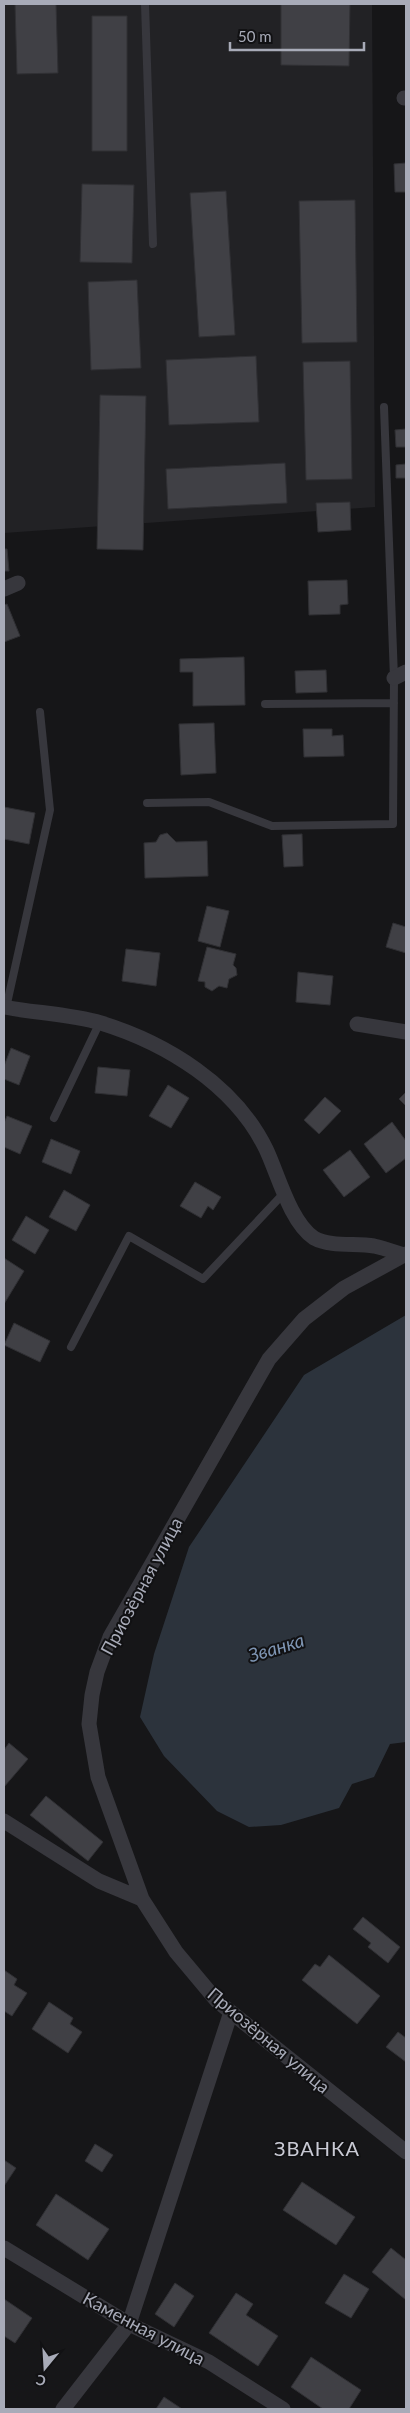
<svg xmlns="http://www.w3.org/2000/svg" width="410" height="2413" font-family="Lato,sans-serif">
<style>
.built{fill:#222225}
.water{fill:#2c333c}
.building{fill:#404045;stroke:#303034}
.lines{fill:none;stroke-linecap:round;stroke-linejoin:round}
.lane{stroke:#37373d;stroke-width:8}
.street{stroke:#37373d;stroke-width:15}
.labels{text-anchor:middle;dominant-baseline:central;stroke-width:4;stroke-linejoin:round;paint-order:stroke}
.street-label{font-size:18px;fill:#a8abb8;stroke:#111113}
.water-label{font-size:19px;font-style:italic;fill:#7e95b3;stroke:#111113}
.quarter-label{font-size:20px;letter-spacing:1px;fill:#c9cad4;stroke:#111113}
</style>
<rect width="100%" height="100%" fill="#161618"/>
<path class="built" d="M4,4h368l3,503 -371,26z"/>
<path class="water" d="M406,1315v427l-16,2 -16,33 -22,7 -13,24 -58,17 -32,2 -32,-16 -53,-55 -24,-39 14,-63 35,-107 115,-172z"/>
<path class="building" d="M15,4h41l2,69 -41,1z
M281,4h69l-1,62 -68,-1z
M92,16h35v135h-35z
M406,163v29h-11l-1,-28z
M82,184l52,1 -2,78 -52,-1z
M226,191l9,144 -36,2 -9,-144z
M355,200l2,142 -55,1 -3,-142z
M137,280l4,88 -50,2 -3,-88z
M256,356l3,66 -90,3 -3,-65z
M350,361l2,118 -46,1 -3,-118z
M100,395l46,1 -3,154 -46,-1z
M406,429v18h-10l-1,-17z
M285,463l2,40 -119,6 -2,-40z
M406,464v14h-10v-13z
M350,502l1,28 -33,2 -2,-29z
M4,549h3l2,22h-5z
M347,580l1,24 -8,1v9l-31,1 -1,-34z
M7,604l13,32 -16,6v-37z
M244,657l1,48 -52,1v-34h-13v-13z
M326,670l1,22 -31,1 -1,-22z
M214,723l2,50 -35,2 -2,-51z
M303,729h29v7l11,-1 1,21 -40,1z
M4,807l31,6 -6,31 -25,-5z
M167,833l9,9 31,-1 1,35 -63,2 -1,-35 12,-1 4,-7z
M302,834l1,32 -19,1 -2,-32z
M207,906l22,5 -9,36 -22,-6z
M393,923l13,4v26l-20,-6z
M207,947l29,7 -3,11 3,3 1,7 -8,4 -2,9 -8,-2 -7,5 -7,-4v-5l-7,-1z
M126,949l34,4 -4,33 -34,-5z
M298,972l35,4 -3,29 -34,-3z
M11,1048l19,8 -11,29 -15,-6v-13z
M98,1067l32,3 -3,26 -32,-3z
M168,1085l21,13 -18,30 -22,-12z
M406,1092v14l-7,-7z
M325,1097l16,14 -22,23 -15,-14z
M7,1116l25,10 -12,28 -16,-7v-24z
M392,1122l14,19v17l-20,15 -22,-29z
M51,1139l29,12 -9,23 -29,-12z
M350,1150l20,27 -26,20 -21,-27z
M195,1182l26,15 -8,13 -5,-4 -7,12 -21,-12z
M64,1190l26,15 -14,26 -27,-14z
M26,1216l23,14 -14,24 -23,-14z
M4,1258l20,13 -20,33z
M14,1323l36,18 -10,21 -36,-17z
M9,1743l19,16 -24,28v-37z
M46,1796l57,46 -15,19 -58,-46z
M363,1917l37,30 -12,16 -20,-16 3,-4 -18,-14z
M329,1955l51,41 -23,28 -55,-44 13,-16 5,3z
M4,1970l13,9 -3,6 13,8 -15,23 -8,-5z
M49,2002l24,16 -3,6 12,8 -14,21 -36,-24z
M398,2032l8,6v24l-20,-15z
M95,2144l18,11 -11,17 -17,-11z
M4,2160l12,8 -12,18z
M302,2182l53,35 -19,28 -53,-35z
M56,2194l53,35 -21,31 -52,-35z
M391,2248l15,12v40l-34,-28z
M344,2274l25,15 -18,29 -26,-15z
M175,2283l19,13 -20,31 -19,-13z
M236,2293l17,11 -7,11 32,21 -20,30 -49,-33z
M4,2299l28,19 -17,25 -11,-7z
M311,2357l50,33 -12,19h-26l-32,-22z
M164,2397l18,12h-26z"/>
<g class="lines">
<path class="lane" d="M145,4l8,240
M265,704l129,-1
M147,803l62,-1 63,24 121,-2 1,-146 -10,-271
M6,1008l44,-198 -10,-98
M54,1118l46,-96
M71,1347l58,-111 74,43 82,-87"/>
<path class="street" d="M404,98h2
M4,589l14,-6
M394,678l12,-6
M4,1007c31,6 67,7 97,16 65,20 134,62 165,126 12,25 24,73 48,89 16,9 42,5 60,8 10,2 20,6 29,9
M357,1024l49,8
M406,1254l-62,34 -40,31 -35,40 -159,278 -13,35 -5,23 -3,29 9,53 44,122 34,53 41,49 189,151
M4,1821l95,60 43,18
M4,2248l125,76 80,38 74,47
M63,2409l66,-85 102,-312"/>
</g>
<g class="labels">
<g class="street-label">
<text transform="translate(141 1586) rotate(-62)">Приозёрная улица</text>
<text transform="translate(269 2040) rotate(40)">Приозёрная улица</text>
<text transform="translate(144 2328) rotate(28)">Каменная улица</text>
</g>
<g class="water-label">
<text transform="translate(276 1647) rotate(-17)">Званка</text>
</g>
<g class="quarter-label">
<text x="317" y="2148">ЗВАНКА</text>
</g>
</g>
<rect width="410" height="2413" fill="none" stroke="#a8abb8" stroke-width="10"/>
<g transform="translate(45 2368) rotate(198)" stroke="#111113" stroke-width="4" paint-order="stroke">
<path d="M0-4L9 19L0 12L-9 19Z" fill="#a8abb8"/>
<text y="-8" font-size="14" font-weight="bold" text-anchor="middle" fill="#a8abb8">С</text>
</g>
<path d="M230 42v8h134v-8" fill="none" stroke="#a8abb8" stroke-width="2.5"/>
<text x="238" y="42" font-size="15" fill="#a8abb8" stroke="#111113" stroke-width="4" paint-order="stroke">50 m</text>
</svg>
